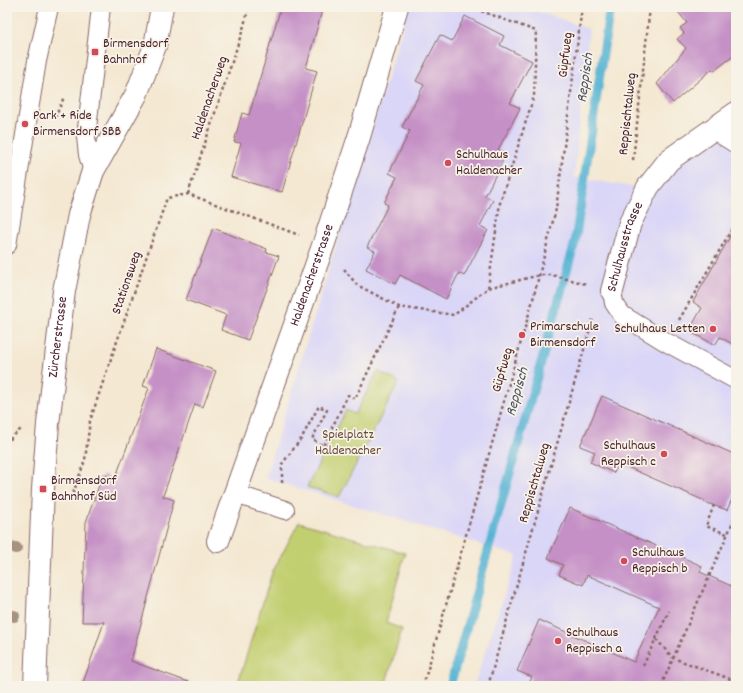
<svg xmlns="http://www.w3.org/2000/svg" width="743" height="693" font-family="Dekko,sans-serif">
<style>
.built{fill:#dad6f7}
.green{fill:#c2cf71;stroke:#86774e}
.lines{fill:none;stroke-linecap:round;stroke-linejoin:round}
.stream{stroke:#55b3d3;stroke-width:9}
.building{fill:#c590c6}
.lane-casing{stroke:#866565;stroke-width:20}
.street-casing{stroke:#866565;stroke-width:24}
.path{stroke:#866565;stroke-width:2.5;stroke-dasharray:3 3;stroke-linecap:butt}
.lane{stroke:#fff;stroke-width:18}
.street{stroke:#fff;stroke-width:22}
.rail{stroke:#4a1f2b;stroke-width:3}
.tree{fill:#a79280}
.poi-dot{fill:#d1495b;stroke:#f7f3e8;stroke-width:1.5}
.labels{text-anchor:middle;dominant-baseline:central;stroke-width:3.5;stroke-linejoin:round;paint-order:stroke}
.poi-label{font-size:14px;fill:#4a1f2b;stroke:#f7f3e8;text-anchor:start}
.street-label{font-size:14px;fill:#4a1f2b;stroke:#f7f3e8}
.park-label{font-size:14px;fill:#684b3c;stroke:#f7f3e8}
.water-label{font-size:15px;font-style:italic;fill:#4e5366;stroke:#f7f3e8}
</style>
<rect width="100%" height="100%" fill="#f7f3e8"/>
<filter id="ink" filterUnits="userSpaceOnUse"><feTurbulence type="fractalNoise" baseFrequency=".025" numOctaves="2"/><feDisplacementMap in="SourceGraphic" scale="8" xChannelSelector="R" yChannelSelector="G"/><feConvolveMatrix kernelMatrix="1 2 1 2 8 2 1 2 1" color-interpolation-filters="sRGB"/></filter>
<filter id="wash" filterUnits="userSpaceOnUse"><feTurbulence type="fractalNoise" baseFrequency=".012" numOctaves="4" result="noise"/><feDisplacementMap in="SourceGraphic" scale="16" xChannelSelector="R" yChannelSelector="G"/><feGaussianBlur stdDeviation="0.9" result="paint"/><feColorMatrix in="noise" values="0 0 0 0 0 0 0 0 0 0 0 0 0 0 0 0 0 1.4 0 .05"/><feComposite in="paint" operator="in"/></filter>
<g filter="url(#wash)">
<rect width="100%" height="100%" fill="#f4e8d2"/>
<path class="built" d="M409,7h116l64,22 -15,148 81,14 21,-24 60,-42v561h-262l43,-130 -252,-78z"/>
<path class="green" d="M378,371l21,11 -60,115 -32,-10 39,-77 9,4z
M299,522l106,31 -19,70 16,6 -17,57h-148l35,-113z"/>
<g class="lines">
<path class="stream" d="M450,686l125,-444 35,-235"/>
</g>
<g id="blocks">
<path class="building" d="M281,7h42l-17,61 11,3 -35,121 -51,-15 10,-34 -7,-1 8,-29 7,2z
M674,7h62v47l-22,17 -2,-2 -39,34 -16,-19 29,-36 -9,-9 7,-6 -4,-5 7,-5z
M465,16l39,20 -4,9 32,16 -22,42 10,5 -22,42 8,4 -21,42 8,4 -13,26 8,4 -24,46 -5,-3 -13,26 -46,-24 -5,9 -29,-15 9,-18 -8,-4 21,-42 -4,-2 13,-26 -8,-4 21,-42 -8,-4 22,-42 -8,-4 24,-46 12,6z
M736,226v120l-16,-9 -5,8 -26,-14 13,-23 -9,-6z
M213,228l54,21 -1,3 13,4 -31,84 -27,-10 5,-15 -40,-15z
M156,349l60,22 -13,36 -8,-3 -32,92 11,4 -43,161 60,22 -1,3h-108l22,-64h-22l4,-100 17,-48 12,5 34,-91 -6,-2z
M602,396l134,59v35l-9,20 -23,-8 1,-1 -87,-38 -4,10 -24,-11 5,-10 -15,-6z
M570,508l132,58 -2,6 36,16v98h-208l4,-9 -15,-6 22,-51 95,42 25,-55 -72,-32 -4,10 -24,-10 4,-10 -15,-7z"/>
</g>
</g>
<g filter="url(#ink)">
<use href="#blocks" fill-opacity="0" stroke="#866565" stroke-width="1"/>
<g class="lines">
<defs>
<path id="lane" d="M712,129l24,15
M93,171l-5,-16 -2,-18 15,-130
M7,245l30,-184 12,-54
M612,291l2,12 8,12 44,27 70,38
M235,494l50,16"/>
<g id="street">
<path id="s1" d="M612,291l18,-68 18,-36 21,-27 67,-47"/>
<path id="s2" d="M218,541l106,-298 35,-106 38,-130"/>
<path id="s3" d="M35,686l8,-197 5,-65 16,-133 15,-76 14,-44 43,-76 19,-49 7,-39"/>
</g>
</defs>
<use href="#lane" class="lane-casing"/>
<use href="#street" class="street-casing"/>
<path class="path" d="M470,7l66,24 -2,65 -34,107 -12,85
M55,118l9,-21
M633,160l17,-153
M188,194l55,-165 6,-22
M344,269l13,16 42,22 55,8 34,-27 52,-13h12l34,9
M679,320l57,-98
M7,445l4,-7 10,-9
M282,483v-19l19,-25 18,-33 8,4 -15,29 11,7 25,-51 7,4 44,-92
M71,499l14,-39 5,-39 15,-45 62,-178 21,-4 111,41
M714,505l-8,21 21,8
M656,639l17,19 63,23
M643,666l26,-55
M423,686l109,-383 24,-94 26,-202
M488,686l105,-368
M661,686l75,-171"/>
<use href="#lane" class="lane"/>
<use href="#street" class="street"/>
<path class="rail" d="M7,17l3,-10"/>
</g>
<g class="tree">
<circle cx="16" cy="548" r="6"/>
<circle cx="14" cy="616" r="6"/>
</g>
</g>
<g class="poi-dot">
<rect x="91" y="48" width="8" height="8" rx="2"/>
<circle cx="25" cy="124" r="4"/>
<circle cx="448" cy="163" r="4"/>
<circle cx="713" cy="329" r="4"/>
<circle cx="522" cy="335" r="4"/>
<circle cx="664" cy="454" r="4"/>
<rect x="39" y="485" width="8" height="8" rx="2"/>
<circle cx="624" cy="561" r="4"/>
<circle cx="558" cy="641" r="4"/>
</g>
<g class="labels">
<g class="poi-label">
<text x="103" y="44">Birmensdorf<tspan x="103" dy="16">Bahnhof</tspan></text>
<text x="33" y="116">Park + Ride<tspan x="33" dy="16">Birmensdorf SBB</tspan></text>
<text x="456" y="155">Schulhaus<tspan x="456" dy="16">Haldenacher</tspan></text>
<text x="530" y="327">Primarschule<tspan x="530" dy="16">Birmensdorf</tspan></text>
<text x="705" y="329" text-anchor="end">Schulhaus Letten</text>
<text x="656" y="446" text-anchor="end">Schulhaus<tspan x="656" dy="16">Reppisch c</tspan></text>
<text x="51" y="481">Birmensdorf<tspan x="51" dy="16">Bahnhof Süd</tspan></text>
<text x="632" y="553">Schulhaus<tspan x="632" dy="16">Reppisch b</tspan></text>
<text x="566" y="633">Schulhaus<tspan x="566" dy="16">Reppisch a</tspan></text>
</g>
<g class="street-label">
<text transform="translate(566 55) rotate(-83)">Güpfweg</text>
<text transform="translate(210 98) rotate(-71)">Haldenacherweg</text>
<text transform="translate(628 114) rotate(-84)">Reppischtalweg</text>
<text stroke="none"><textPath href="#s1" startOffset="46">Schulhausstrasse</textPath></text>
<text stroke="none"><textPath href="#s2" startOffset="282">Haldenacherstrasse</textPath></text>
<text transform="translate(127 283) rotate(-71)">Stationsweg</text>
<text stroke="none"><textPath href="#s3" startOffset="350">Zürcherstrasse</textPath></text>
<text transform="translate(503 370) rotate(-74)">Güpfweg</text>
<text transform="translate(535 483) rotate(-74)">Reppischtalweg</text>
</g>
<g class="park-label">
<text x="348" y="435">Spielplatz<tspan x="348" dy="16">Haldenacher</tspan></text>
</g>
<g class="water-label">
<text transform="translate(586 78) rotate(-82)">Reppisch</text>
<text transform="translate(518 392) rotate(-74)">Reppisch</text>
</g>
</g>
<rect width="743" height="693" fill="none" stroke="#f7f3e8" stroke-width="24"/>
</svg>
